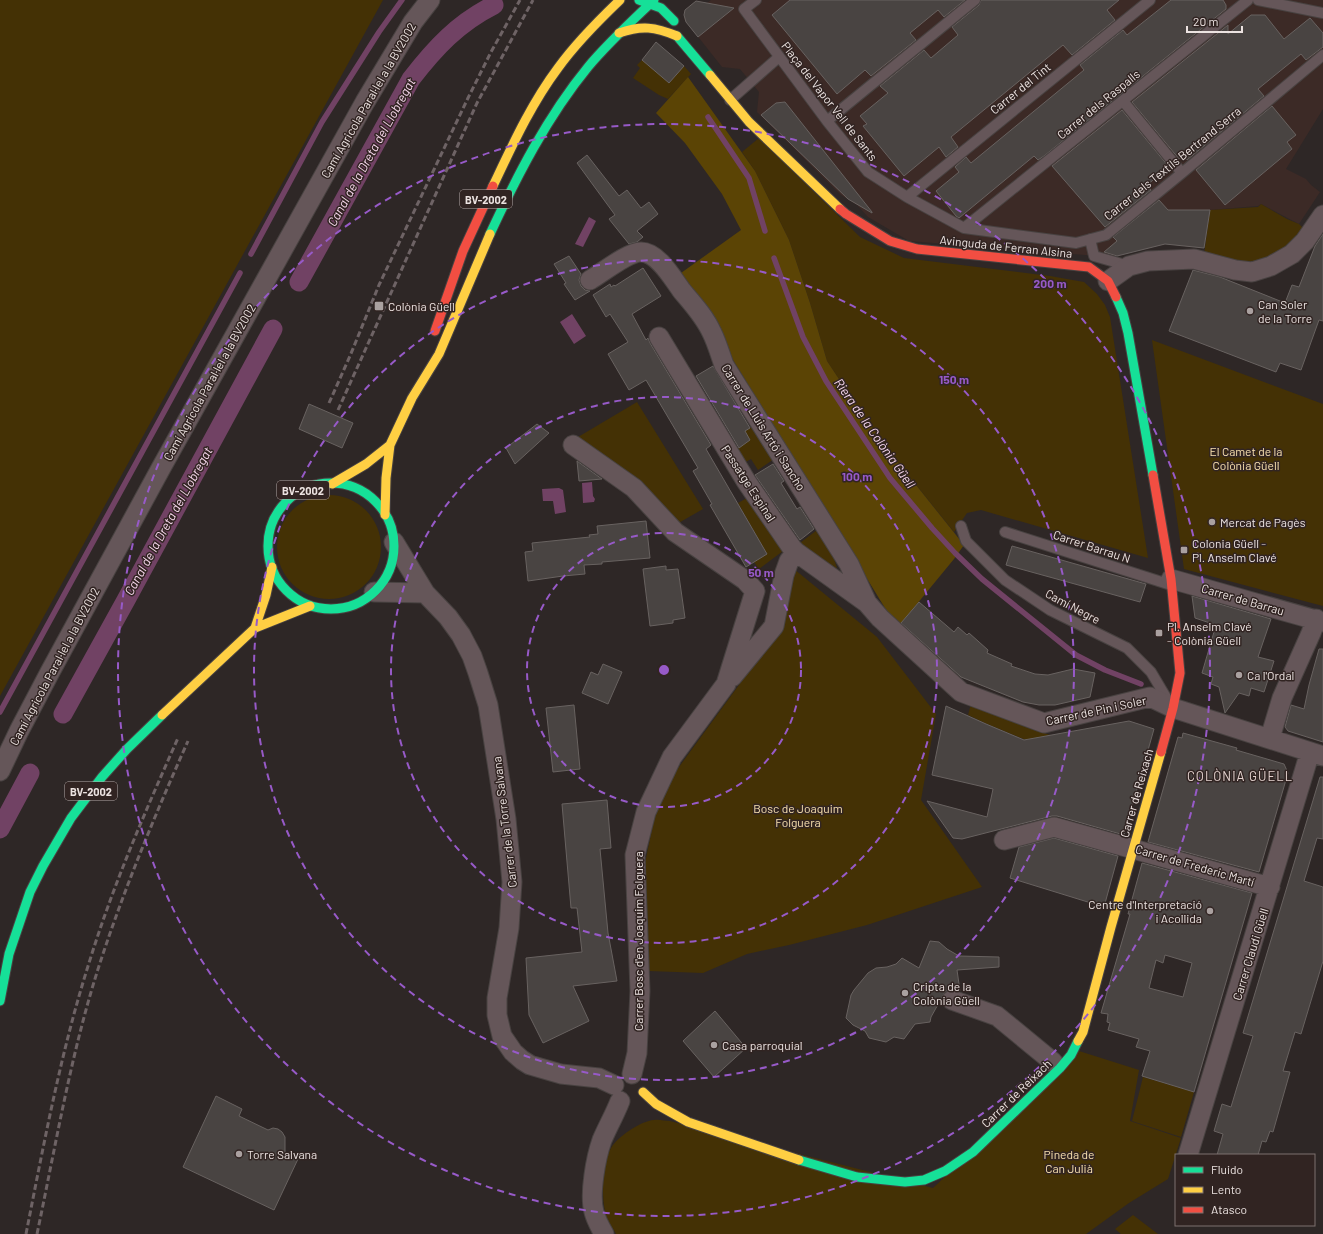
<svg xmlns="http://www.w3.org/2000/svg" width="1323" height="1234" font-family="Barlow,sans-serif">
<style>
.built{fill:#3c2a26}
.green{fill:#443105}
.forest{fill:#5b4405}
.water{fill:#714264}
.lines{fill:none;stroke-linecap:round;stroke-linejoin:round}
.stream{stroke:#714264;stroke-width:5.5}
.canal{stroke:#714264;stroke-width:19}
.building{fill:#494442;stroke:#686260;fill-rule:evenodd}
.lane-casing{stroke:#484241;stroke-width:12}
.street-casing{stroke:#484241;stroke-width:21}
.fast-casing{stroke:#484241;stroke-width:11}
.slow-casing{stroke:#484241;stroke-width:11}
.jam-casing{stroke:#484241;stroke-width:11}
.lane{stroke:#655659;stroke-width:10}
.street{stroke:#655659;stroke-width:19}
.fast{stroke:#16e098;stroke-width:9}
.slow{stroke:#ffcf43;stroke-width:9}
.jam{stroke:#f24e42;stroke-width:9}
.rail{stroke:#6e6365;stroke-width:3;stroke-dasharray:6 3;stroke-linecap:butt}
.ring{fill:none;stroke:#975ac8;stroke-width:2;stroke-dasharray:7 5}
.poi-dot{fill:#aaa1a0;stroke:#312422;stroke-width:1.5}
.labels{text-anchor:middle;dominant-baseline:central;stroke-width:3;stroke-linejoin:round;paint-order:stroke}
.shield{fill:#312422;stroke:#b4aaa8;stroke-width:1}
.shield-label{font-size:11px;font-weight:bold;fill:#ece3e1}
.street-label{font-size:12px;fill:#ece3e1;stroke:#312422}
.poi-label{font-size:12px;fill:#ece3e1;stroke:#312422;text-anchor:start}
.park-label{font-size:12px;fill:#f8e0ae;stroke:#312422}
.water-label{font-size:13px;font-style:italic;fill:#f8d8ee;stroke:#312422}
.neighbourhood-label{font-size:13px;letter-spacing:1px;fill:#e4d3cf;stroke:#312422}
.centre{fill:#975ac8;stroke:#312422;stroke-width:2}
.ring-label{font-size:12px;text-anchor:middle;font-weight:bold;fill:#975ac8;stroke:#312422;stroke-width:3;stroke-linejoin:round;paint-order:stroke}
</style>
<rect width="100%" height="100%" fill="#2e2726"/>
<path class="built" d="M711,0h612v109l-37,60 20,10 5,6 9,7 -21,32 -38,-20 -3,2 -48,4 -6,38 -39,-4 -55,13 -201,-16 -41,-24 -11,-12 -16,-10 -84,-83 2,-20 -19,-23 -18,-2 -38,-48 1,-9 11,-9 11,2z"/>
<path class="green" d="M0,0h383l-383,696z
M642,60l27,23 15,-17 7,8 -23,25 -9,-4 -26,-17 7,-10 -3,-3z
M759,138l101,99 44,21 146,18 34,6 13,12 8,11 5,12 38,241 -167,-48 -14,3 -13,19 -54,-67 -38,-51 -35,-53 -17,-58 -21,-63 -34,-69 -13,-19z
M1261,204l26,15 12,5 4,4c-14,15 -29,33 -50,34 -15,1 -34,-7 -49,-7l6,-45 48,-3z
M1152,340l171,64v202l-139,-37z
M637,402l66,107 -28,16 -102,-85z
M753,426l21,33 -16,11 -7,-11 -7,4 -8,-14 14,-9 -5,-9z
M277 547a52 52 0 1 1 104 0a52 52 0 1 1-104 0Z
M747,498l40,50 -28,21 -5,-7 13,-8 -29,-51z
M821,527l4,5 12,36 -14,-2 -27,-20z
M794,569l83,68 59,77 -15,86 61,87 -115,38 -78,20 -42,9 -44,19 -54,-2 -6,-98 15,-73 10,-18 114,-156z
M971,704l57,24 22,7 -24,5 -39,-16 -19,-9z
M1079,1051l60,19 -9,51 51,17 -13,41 -39,24 -43,31h-470c-3,-6 -9,-13 -10,-19 -5,-17 -4,-52 5,-67 7,-12 30,-27 43,-28 5,-1 11,1 16,1l263,67z
M1143,1077l51,15 -13,45 -49,-16z
M1133,1215l25,19h-37l-6,-5z"/>
<path class="forest" d="M688,77l67,94 34,69 21,63 17,58 35,53 38,51 64,80 -10,14 -56,68 -13,-19 -166,-271 -38,-64 60,-43 -19,-36 -37,-51 -29,-30z"/>
<path class="water" d="M589,217l7,4 -13,26 -8,-3z
M572,314l14,22 -12,8 -14,-22z
M592,482l1,14 2,3 -1,3 -11,1 -1,-20z
M559,488l4,2 3,22 -11,2 -2,-13h-10l-1,-12z"/>
<g class="lines">
<path class="stream" d="M708,117l41,61 16,53
M251,254l71,-132 57,-90 23,-32
M774,258l29,79 23,44 64,97 42,50 23,25 27,26 94,76 29,15 36,14
M0,712l240,-439"/>
<path class="canal" d="M299,282l112,-203c24,-31 47,-56 83,-74
M63,714l63,-114 147,-271
M0,829l30,-56"/>
</g>
<path class="building" d="M790,0h175l-21,17 -6,-7 -28,23 6,7 -45,36 -6,-6 -28,24 -65,-79z
M981,0h138l-12,10 8,10 -43,35 -9,-10 -112,92 7,10 -12,10 -7,-10 -35,29 -41,-50 4,-2 -7,-8 28,-23 -8,-7 44,-36 7,8 27,-23 -6,-8 27,-22z
M1171,0h52l3,5v4l-182,147 -6,4 -4,-4 -75,62 -3,-2 -20,-25 23,-19 -4,-5 11,-10 5,6 113,-93 -4,-5 43,-35 4,5z
M696,1l38,7 -36,29 -12,-15 -2,-7 1,-5z
M1251,15h14l19,24 26,-21 13,15v14l-17,13 -5,-6 -43,35 6,7 -77,64 -4,-5 -4,4 -47,-57 96,-77v9z
M656,42l28,24 -15,17 -27,-23z
M785,102l87,110v1l-24,-14 -87,-84 15,-12z
M1272,106l24,29 -9,7 5,7 -67,56 -29,-35z
M1122,110l47,57 -22,18 4,5 -46,37 -53,-61z
M587,155l32,41 8,-6 14,18 8,-6 9,12 -21,17 6,6 -6,5 -8,2 -20,-25 6,-4 -38,-52z
M1159,200l9,10h42l-6,38 -39,-4 -48,12 -13,-4 13,-11 -4,-4z
M1323,234v87l-4,-1 -18,50 -21,-7 -4,9 -107,-41 24,-61 27,7 65,26 7,-18 7,2 16,-41z
M569,256l12,18 -2,6 2,6 4,4 5,1 -15,9 -11,-16 2,-1 -12,-19z
M643,268l18,28 -29,18 14,26 2,-2 2,5 61,102 -5,4 61,105 -21,13 -36,-62 2,-1 -19,-33 5,-3 -52,-88 -17,10 -21,-36 20,-12 -18,-28 -4,3 -13,-22 17,-11 1,3 3,-2 1,1z
M713,366l37,62 -5,3 5,9 -11,8 -43,-72z
M309,404l44,19 -11,25 -43,-19z
M537,424l12,9 -34,31 -9,-16z
M577,461l25,18 -23,2z
M773,464l11,17 -3,2 16,26 3,-2 14,22 -14,11 -45,-65z
M646,521l4,37 -48,4v2l-18,1 1,9 -22,2 -35,5 -3,-29 8,-1 -1,-8 58,-6 -1,-2 9,-1 -1,-8z
M1012,546l134,38 -6,18 -134,-37z
M666,566v4l12,-1 7,49 -12,2v3l-23,3 -7,-57z
M1192,596l79,23 -13,38 16,4 -10,31 -13,-4 -2,8 -10,-3 -14,20 -6,-26 -8,-3 2,-7 -11,-4 14,-48 -21,-7z
M919,602l35,30 4,-5 9,8 2,-2 19,17 -1,3 25,11 -1,2 24,8 13,1 25,-6 22,4 -5,24 -35,8h-16l-16,-3 -62,-25 -60,-54z
M1319,649h4v93l-35,-11 -3,-4 6,-22 13,4 5,-24z
M603,664l19,8 -14,32 -26,-11 9,-21 7,3z
M574,705l6,64 -27,3 -7,-64z
M946,706l40,18 38,16 105,-19 25,8 -30,106 -67,-19h-5l-90,23 -9,-1 -26,-37 60,16 6,-28 -61,-14z
M1183,733l54,15 -1,2 48,14 4,9 -29,99 -111,-30 30,-105 4,1z
M1320,777h3v62l-6,-1 -13,43 19,6v74l-22,73 -6,-2 -12,39 7,1 -17,60 -3,-1 -4,11 -4,-1 -4,14h-41l6,-21 -9,-3 8,-27 9,3 6,-20 16,-51 -10,-3z
M607,800l4,48 -11,1 8,84 9,48 -44,5 16,35 -46,22 -14,-28 -3,-57 56,-6 -5,-44h-6l-9,-104z
M1054,838l64,18 -14,51 -94,-29 9,-31z
M1142,863l110,30 -58,199 -52,-16 8,-25 -14,-4 3,-8 -31,-9 2,-7 -3,-1 1,-8 -7,-1 29,-99h-2zM1165,955l27,8 -9,34 -34,-9 7,-28 7,3z
M930,941l9,1 8,7 12,7 40,1v10l-42,3 3,21 -10,-2 -5,3 -14,25 -1,5 -15,2 -11,15 -10,-2 -8,5 -17,-4 -4,-7 -12,-6 -7,-7 5,-23 3,-5 14,-17 8,-5 11,-1 9,-3 6,-6 17,10z
M715,1011l31,37 -32,29 -31,-36z
M216,1096l26,13 -3,7 29,14 5,-2 5,1 4,3 3,5v16l13,6 -24,51 -91,-43z"/>
<g class="lines">
<defs>
<path id="lane" d="M756,0l-12,9 83,112 41,51 39,25 57,31 112,15 30,-8 76,-62 141,-118
M1258,0l65,13
M730,100l49,-43
M1123,101l59,72
M827,121l148,-121
M907,197l243,-197
M964,228l284,-228
M1090,239l4,17 35,10
M961,526l5,15 39,39 45,30 77,38 24,24 19,32
M1005,532l166,53"/>
<path id="street" d="M590,280c12,-7 38,-28 51,-28 17,0 32,27 41,39 11,13 23,26 30,42 5,10 8,21 12,32l125,199 18,39
M1108,281l21,-15 19,-5 46,-2 41,11 17,2 19,-6 21,-12 13,-13 18,-26
M659,337l87,144 46,67 4,4 71,51 13,15 81,74 83,31 106,-26 23,11 150,48
M573,445l61,43 41,44 70,48 10,11 -29,93 -54,73 -26,55 -11,43 5,136 -3,62 -5,21
M394,542l31,51 23,24 13,18 11,21 6,17 10,32 18,114 6,63 -3,46 -12,70v17l5,21 11,16 9,8 8,5 31,9 38,4 15,7
M1171,579l152,43
M374,592l51,1
M732,677l42,-51 10,-51 5,-14 7,-9
M1270,738l12,-40 29,-65 5,-14
M0,771l19,-40 31,-59 111,-204 204,-366 48,-80 17,-22
M1004,840l50,-13 216,60
M952,1000l45,16 56,46
M1188,1155l122,-403
M604,1234c-4,-7 -8,-14 -10,-22 -5,-18 2,-55 8,-72 6,-14 13,-26 18,-39"/>
<path id="fast" d="M639,0l22,8 13,13
M677,36l33,39
M490,234c27,-58 57,-117 98,-167 20,-24 43,-45 66,-67
M1116,297l7,16 5,20 25,142
M268 546a63 63 0 1 1 126 0a63 63 0 1 1-126 0Z
M0,1001l9,-47 21,-62 13,-26 28,-48 31,-41 25,-28 35,-34
M799,1160l58,17 48,5 19,-2 21,-9 28,-19 87,-84 11,-13 7,-14"/>
<path id="slow" d="M619,33c23,-8 36,-6 58,3
M710,75l39,47 91,87
M493,186c19,-40 38,-82 65,-118 18,-25 40,-47 62,-68
M332,484l34,-20 24,-19
M385,515l1,-37 4,-33 22,-47 27,-44 51,-120
M255,628l11,-33 6,-28
M162,715l93,-87 55,-22
M1078,1041l5,-9 28,-105 50,-175
M643,1092l13,12 32,18 111,38"/>
<path id="jam" d="M840,209l6,5 44,27 27,8 172,18 19,14 8,16
M435,331l28,-80 30,-65
M1153,475l18,104 9,94 -7,35 -12,44"/>
</defs>
<use href="#lane" class="lane-casing"/>
<use href="#street" class="street-casing"/>
<use href="#fast" class="fast-casing"/>
<use href="#slow" class="slow-casing"/>
<use href="#jam" class="jam-casing"/>
<use href="#lane" class="lane"/>
<use href="#street" class="street"/>
<use href="#fast" class="fast"/>
<use href="#slow" class="slow"/>
<use href="#jam" class="jam"/>
<path class="rail" d="M329,403l21,-47 29,-71 89,-187 23,-46 29,-52
M338,410l139,-307 56,-103
M26,1234c18,-91 35,-183 63,-271 24,-78 56,-151 89,-225
M37,1234c19,-90 34,-181 62,-268 25,-77 56,-151 89,-225"/>
</g>
<g class="ring">
<circle cx="664" cy="670" r="137"/>
<circle cx="664" cy="670" r="273"/>
<circle cx="664" cy="670" r="410"/>
<circle cx="664" cy="670" r="546"/>
</g>
<g class="poi-dot">
<rect x="374" y="301" width="10" height="10" rx="2"/>
<circle cx="1250" cy="311" r="4"/>
<circle cx="1212" cy="522" r="4"/>
<rect x="1180" y="546" width="8" height="8" rx="2"/>
<rect x="1155" y="629" width="8" height="8" rx="2"/>
<circle cx="1239" cy="675" r="4"/>
<circle cx="1210" cy="911" r="4"/>
<circle cx="905" cy="993" r="4"/>
<circle cx="714" cy="1045" r="4"/>
<circle cx="239" cy="1154" r="4"/>
</g>
<g class="labels">
<g class="shield">
<rect x="460" y="190" width="52" height="18" rx="3"/>
<rect x="277" y="481" width="52" height="18" rx="3"/>
<rect x="65" y="782" width="52" height="18" rx="3"/>
</g>
<g class="shield-label">
<text x="486" y="199">BV-2002</text>
<text x="303" y="490">BV-2002</text>
<text x="91" y="791">BV-2002</text>
</g>
<g class="street-label">
<text transform="translate(1020 88) rotate(-39)">Carrer del Tint</text>
<text transform="translate(368 100) rotate(-60)">Camí Agricola Paral·lel a la BV2002</text>
<text transform="translate(830 101) rotate(52)">Plaça del Vapor Vell de Sants</text>
<text transform="translate(1098 104) rotate(-39)">Carrer dels Raspalls</text>
<text transform="translate(1172 163) rotate(-39)">Carrer dels Textils Bertrand Serra</text>
<text transform="translate(1006 246) rotate(6)">Avinguda de Ferran Alsina</text>
<text transform="translate(209 382) rotate(-61)">Camí Agricola Paral·lel a la BV2002</text>
<text transform="translate(764 427) rotate(58)">Carrer de Lluis Artó i Sancho</text>
<text transform="translate(749 483) rotate(57)">Passatge Espinal</text>
<text transform="translate(1092 546) rotate(18)">Carrer Barrau N</text>
<text transform="translate(1243 599) rotate(16)">Carrer de Barrau</text>
<text transform="translate(1073 606) rotate(28)">Camí Negre</text>
<text transform="translate(54 666) rotate(-62)">Camí Agricola Paral·lel a la BV2002</text>
<text transform="translate(1096 710) rotate(-12)">Carrer de Pin i Soler</text>
<text transform="translate(1136 793) rotate(-74)">Carrer de Reixach</text>
<text transform="translate(504 822) rotate(-97)">Carrer de la Torre Salvana</text>
<text transform="translate(1195 865) rotate(16)">Carrer de Frederic Martí</text>
<text transform="translate(638 941) rotate(-90)">Carrer Bosc d'en Joaquim Folguera</text>
<text transform="translate(1250 954) rotate(-73)">Carrer Claudi Güell</text>
<text transform="translate(1016 1093) rotate(-44)">Carrer de Reixach</text>
</g>
<g class="poi-label">
<text x="1258" y="304">Can Soler<tspan x="1258" dy="14">de la Torre</tspan></text>
<text x="388" y="306">Colònia Güell</text>
<text x="1220" y="522">Mercat de Pagès</text>
<text x="1192" y="543">Colonia Güell -<tspan x="1192" dy="14">Pl. Anselm Clavé</tspan></text>
<text x="1167" y="626">Pl. Anselm Clavé<tspan x="1167" dy="14">- Colònia Güell</tspan></text>
<text x="1247" y="675">Ca l'Ordal</text>
<text x="1202" y="904" text-anchor="end">Centre d'Interpretació<tspan x="1202" dy="14">i Acollida</tspan></text>
<text x="913" y="986">Cripta de la<tspan x="913" dy="14">Colònia Güell</tspan></text>
<text x="722" y="1045">Casa parroquial</text>
<text x="247" y="1154">Torre Salvana</text>
</g>
<g class="park-label">
<text x="1246" y="451">El Camet de la<tspan x="1246" dy="14">Colònia Güell</tspan></text>
<text x="798" y="808">Bosc de Joaquim<tspan x="798" dy="14">Folguera</tspan></text>
<text x="1069" y="1154">Pineda de<tspan x="1069" dy="14">Can Julià</tspan></text>
</g>
<g class="water-label">
<text transform="translate(371 152) rotate(-61)">Canal de la Dreta del Llobregat</text>
<text transform="translate(875 433) rotate(55)">Riera de la Colònia Güell</text>
<text transform="translate(168 521) rotate(-61)">Canal de la Dreta del Llobregat</text>
</g>
<g class="neighbourhood-label">
<text x="1240" y="776">COLÒNIA GÜELL</text>
</g>
</g>
<circle cx="664" cy="670" r="6" class="centre"/>
<g class="ring-label">
<text x="1050" y="288">200 m</text>
<text x="954" y="384">150 m</text>
<text x="857" y="481">100 m</text>
<text x="761" y="577">50 m</text>
</g>
<rect x="1175" y="1154" width="140" height="72" fill="#312422" stroke="#7c706e"/>
<rect x="1183" y="1167" width="20" height="6" fill="#16e098" stroke="#7c706e"/>
<text x="1211" y="1174" font-size="12" fill="#ece3e1">Fluido</text>
<rect x="1183" y="1187" width="20" height="6" fill="#ffcf43" stroke="#7c706e"/>
<text x="1211" y="1194" font-size="12" fill="#ece3e1">Lento</text>
<rect x="1183" y="1207" width="20" height="6" fill="#f24e42" stroke="#7c706e"/>
<text x="1211" y="1214" font-size="12" fill="#ece3e1">Atasco</text>
<path d="M1187 26v6h55v-6" fill="none" stroke="#ece3e1" stroke-width="2"/>
<text x="1193" y="26" font-size="12" fill="#ece3e1" stroke="#312422" stroke-width="3" paint-order="stroke">20 m</text>
</svg>
